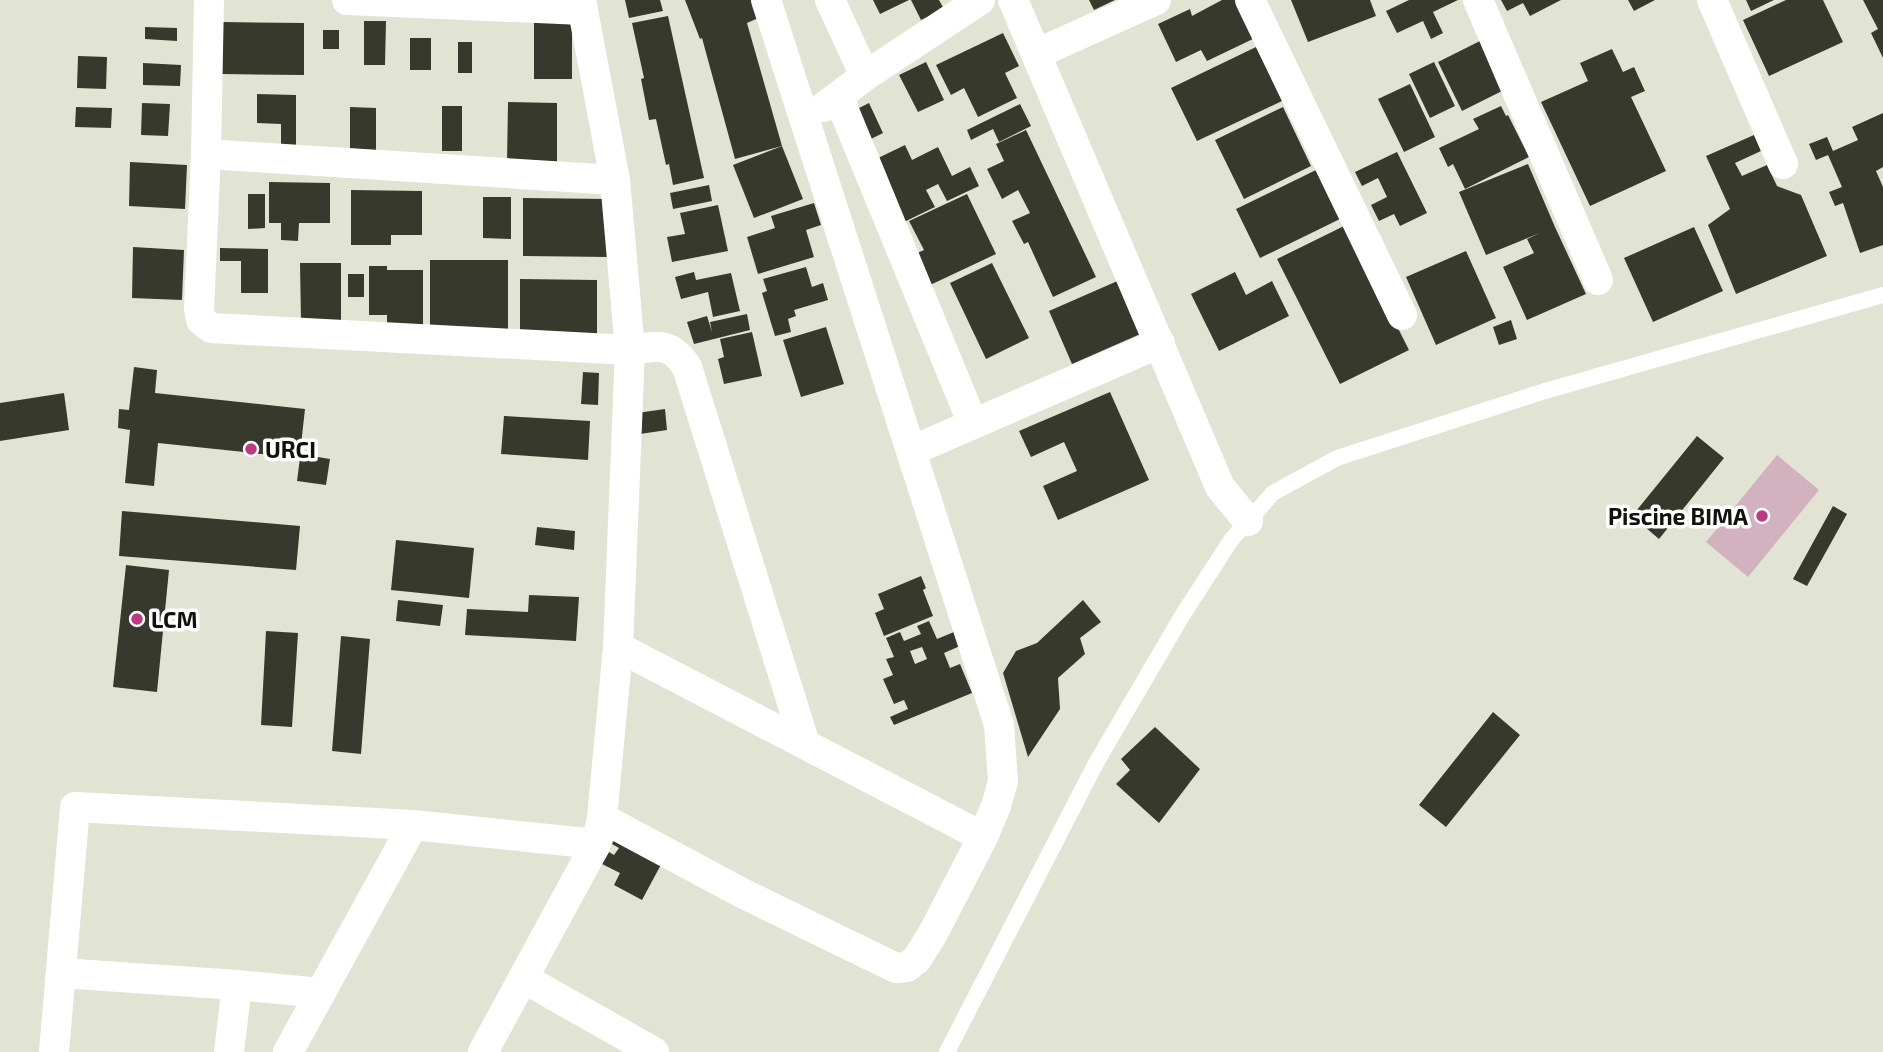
<svg xmlns="http://www.w3.org/2000/svg" width="1883" height="1052" font-family="'Exo 2',sans-serif">
<style>
.water{fill:#d3b2c0}
.building{fill:#37392c;fill-rule:evenodd}
.lines{fill:none;stroke-linecap:round;stroke-linejoin:round}
.lane{stroke:#fff;stroke-width:16}
.street{stroke:#fff;stroke-width:30}
.poi-dot{fill:#bd3a83;stroke:#fff;stroke-width:2.5}
.labels{text-anchor:middle;dominant-baseline:central;stroke-width:7;stroke-linejoin:round;paint-order:stroke}
.poi-label{font-size:23px;font-weight:bold;fill:#11120c;stroke:#fff;text-anchor:start}
</style>
<rect width="100%" height="100%" fill="#e2e4d3"/>
<path class="water" d="M1777,455l42,35 -71,87 -42,-35z"/>
<path class="building" d="M625,0h35l3,11 -34,7z
M685,0h75l5,15 -18,8 35,123 21,53 -49,19 -21,-53 49,-19 -47,13 -33,-121 -2,1z
M873,0h36l-29,14z
M911,0h28l5,9 -23,11z
M1089,0h26l-21,10z
M1222,0h15l18,38 -48,23 -6,-11 -25,12 -18,-38 32,-15 2,7z
M1291,0h79l6,16 -68,26z
M1409,0h49l-25,12 10,21 -12,6 -8,-18 -26,12 -11,-22z
M1501,0h60l-31,16 -7,-13 -16,8z
M1628,0h27l-21,11z
M1746,0h28l-23,11z
M1786,0h37l20,42 -74,34 -26,-56z
M1863,0h20v58l-12,-25 7,-4z
M668,16l36,162 -31,7 -4,-21 -3,1 -10,-46 -7,1 -8,-41 3,-1 -12,-55z
M364,21h22l-1,44h-21z
M534,21h38v58h-38z
M221,22l83,1v52l-83,-1z
M145,27l32,1v13l-32,-2z
M323,30h16v19h-16z
M1003,33l16,33 -14,7 12,25 -39,19 -14,-29 -13,7 -15,-30z
M410,38h21v32h-21z
M1482,40l24,49 -44,22 -24,-49z
M458,42h14v31h-14z
M1256,47l26,54 -85,40 -26,-53z
M1612,49l11,23 11,-5 11,24 -14,6 35,74 -76,35 -49,-104 47,-21 -8,-18z
M78,56l29,1 -1,32 -29,-1z
M926,62l18,38 -26,12 -19,-37z
M1434,62l21,44 -25,12 -21,-44z
M143,63l38,2 -1,21 -37,-1z
M1410,84l25,53 -31,15 -26,-53z
M257,94l39,1v56h-15v-27l-24,-1z
M508,102l49,1v60h-50z
M142,103l28,1 -2,32 -27,-1z
M869,103l14,30 -14,7 -14,-30z
M1020,104l11,22 -32,16 -6,-13 -22,11 -4,-10z
M442,106h20v45h-20z
M1501,106l5,10 2,-1 21,42 -64,32 -12,-25 -5,3 -9,-19 40,-19 -6,-10z
M76,107l36,1 -1,20 -36,-1z
M350,107l26,1v50h-26z
M1283,107l28,59 -67,33 -29,-59z
M1883,113v54l-7,4 7,16v58l-23,8 -17,-50 -8,3 -6,-14 13,-5 -14,-32 -12,5 -7,-16 18,-7 6,14 25,-11 -6,-13z
M1026,130l70,147 -43,20 -25,-55 -4,2 -12,-23 18,-8 -12,-23 -16,9 -15,-30 17,-8 -8,-17z
M1754,135l7,16 -26,12 7,13 25,-11 10,21 24,9 26,61 -91,38 -28,-69 22,-16 -24,-53z
M905,145l7,15 26,-13 14,29 18,-9 9,19 -32,15 -9,-17 -12,6 9,17 -31,15 -30,-62z
M1397,152l30,61 -27,13 -6,-12 -15,7 -8,-16 16,-8 -9,-19 -16,8 -7,-14z
M130,162l57,3 -2,44 -56,-3z
M1528,164l27,63 31,67 -59,26 -24,-53 31,-14 -7,-14 13,-6 -54,22 -27,-63z
M1316,170l24,49 -80,39 -24,-49z
M269,182l61,1v40h-31l-1,18 -17,-1v-17h-12z
M709,185l3,16 -39,8 -3,-16z
M351,190l71,1v44h-31v10h-40z
M248,194h17v34l-17,1z
M967,194l29,60 -68,32 -15,-31 11,-5 -15,-29z
M483,197h28v42l-28,-1z
M523,198l86,1v58l-86,-1z
M814,203l7,22 -15,5 8,27 -56,17 -11,-37 28,-9 -4,-12z
M718,205l10,46 -56,11 -5,-25 18,-3 -5,-21z
M1346,225l63,125 -69,34 -63,-125z
M1694,227l29,64 -70,31 -29,-64z
M133,247l51,3 -2,50 -50,-2z
M220,248l48,1v44h-27v-32h-21z
M1466,251l30,67 -60,27 -30,-68z
M430,260h78v79h-78z
M300,263h41v59h-40z
M992,263l37,75 -43,21 -36,-76z
M369,266h18v4h36v56l-36,-1v-10h-18z
M806,267l6,20 11,-4 5,17 -34,10 2,6 -8,3 3,13 -16,4 -13,-43 5,-2 -4,-12z
M694,272l2,8 35,-7 9,38 -27,6 -5,-25 -27,7 -6,-22z
M1235,272l11,23 26,-14 17,35 -70,35 -28,-57z
M348,274h16v23h-16z
M520,279l77,1v56l-77,-1z
M1122,279l23,53 -73,32 -23,-53z
M747,314l3,16 -56,14 -7,-22 20,-6 5,16 -2,-10z
M1511,320l6,19 -18,6 -6,-18z
M826,327l18,57 -43,13 -18,-57z
M752,332l10,44 -38,8 -6,-25 6,-2 -4,-18z
M134,367l23,3 -2,23 150,16 -5,45 30,5 -4,26 -29,-4 3,-23 -142,-15 -4,43 -29,-3 5,-53 -12,-2 1,-19 10,1z
M583,372l16,1 -1,32 -17,-1z
M1110,392l39,88 -91,40 -15,-34 34,-15 -13,-29 -33,15 -12,-26z
M64,393l5,37 -69,11v-38z
M665,409l2,21 -27,4 -3,-21z
M504,416l86,5 -2,39 -87,-6z
M1697,436l27,22 -65,81 -27,-23z
M1833,506l14,8 -40,72 -14,-7z
M122,511l178,15 -4,44 -177,-14z
M537,527l38,4 -1,19 -39,-5z
M396,540l78,8 -5,50 -78,-8z
M126,565l43,5 -12,122 -44,-5z
M921,576l5,12 -3,2 10,26 -49,20 -9,-23 9,-4 -6,-15z
M529,595l50,2 -3,44 -111,-6 2,-26 61,3z
M398,600l45,5 -3,21 -44,-5z
M1083,600l18,22 -21,16 5,16 -27,24 2,31 -32,48 -25,-84 13,-22 21,-8z
M929,621l8,18 17,-7 6,14 -16,7 6,15 10,-4 12,29 -78,32 -4,-8 18,-8 -4,-9 -10,4 -11,-25 10,-4 -7,-16 8,-2 -8,-19 14,-6 4,9 17,-7 -4,-8zM922,647l5,12 -12,5 -5,-13z
M266,631l32,2 -6,94 -31,-2z
M341,636l29,3 -9,115 -29,-3z
M1493,712l27,23 -74,92 -27,-22z
M1155,727l45,42 -41,54 -43,-39 14,-14 -9,-11z
M617,834l47,25 -22,41 -28,-15 6,-12 -18,-9 7,-12 5,3 5,-7 -7,-4z"/>
<g class="lines">
<path class="lane" d="M947,1052l149,-289 86,-147 49,-76 42,-47 64,-35 208,-67 338,-96"/>
<path class="street" d="M209,0l-3,154 -7,155 2,11 10,8 419,22c27,-4 40,-9 57,17l118,377
M347,0l236,10
M830,0l35,76
M1013,0l207,487 28,34
M1250,0l152,315
M1478,0l120,280
M1712,0l71,164
M1036,54l120,-54
M838,96l135,328
M824,107l41,-31 115,-76
M206,154l409,26
M911,451l249,-108
M618,647l365,190
M602,818l140,75 154,75 11,-1 10,-8 15,-24 51,-98 13,-31 7,-25 -4,-56 -233,-725
M61,973l176,12 84,8
M523,978l131,74
M54,1052l21,-245 338,18 183,19
M229,1052l8,-67
M288,1052l125,-227
M483,1052l113,-208 6,-26 16,-171 12,-297 -15,-170 -34,-180"/>
</g>
<g class="poi-dot">
<circle cx="251" cy="449" r="7"/>
<circle cx="1762" cy="516" r="7"/>
<circle cx="137" cy="619" r="7"/>
</g>
<g class="labels">
<g class="poi-label">
<text x="265" y="449">URCI</text>
<text x="1748" y="516" text-anchor="end">Piscine BIMA</text>
<text x="151" y="619">LCM</text>
</g>
</g>
</svg>
